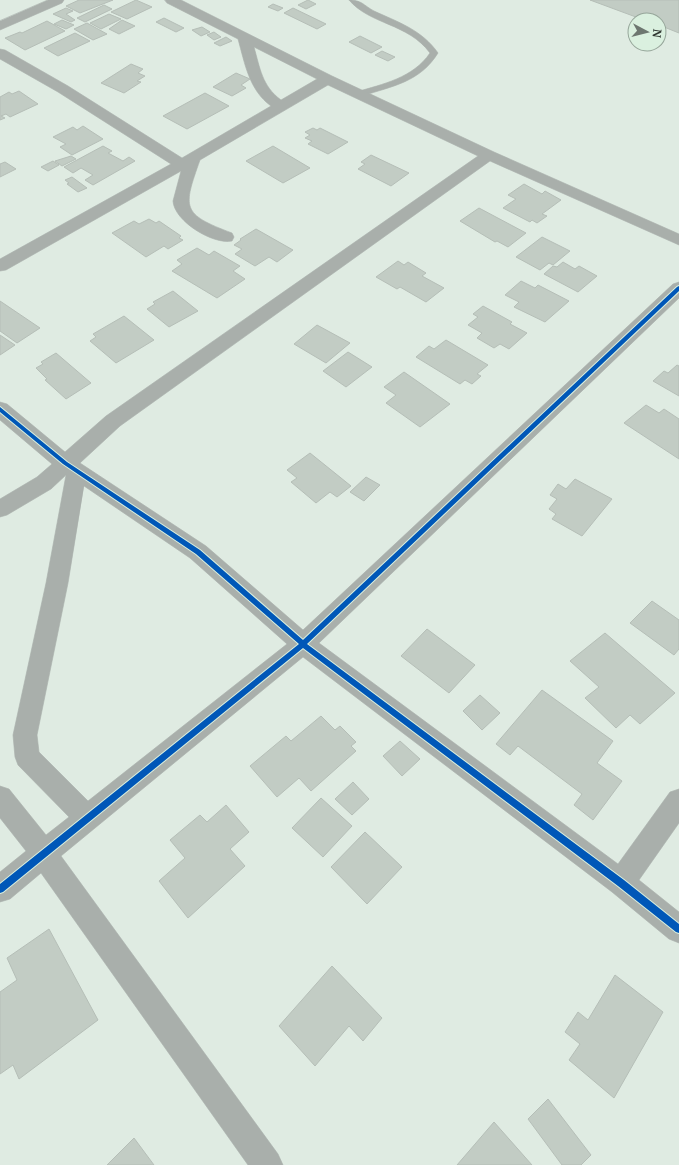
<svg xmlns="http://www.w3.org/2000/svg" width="679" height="1165" font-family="Merriweather,serif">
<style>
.building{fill:#c2ccc4;stroke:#b5beb7}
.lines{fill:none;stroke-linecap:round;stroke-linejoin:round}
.service-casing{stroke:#bdc6c0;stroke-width:1}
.minor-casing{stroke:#bdc6c0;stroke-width:1}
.service{fill:#a9afab;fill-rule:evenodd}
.minor{fill:#a9afab;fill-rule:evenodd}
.cycleway-casing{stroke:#daf0df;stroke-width:2}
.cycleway{fill:#0057b8;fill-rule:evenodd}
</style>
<rect width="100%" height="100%" fill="#dfebe2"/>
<path class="building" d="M79,0h34l-33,13 -14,-7z
M136,0l16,7 -25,12 -16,-7z
M308,0l8,4 -10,5 -8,-4z
M590,0h89v33l-20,-8v-5h-15z
M273,4l10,4 -5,3 -10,-4z
M104,5l8,4 -27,13 -8,-4z
M66,8l7,3 -7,3 9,6 -4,2 -18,-8z
M293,8l33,16 -9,5 -33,-16z
M109,14l12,5 -20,10 -11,-6z
M164,18l20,10 -8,4 -20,-10z
M62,20l12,5 -8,4 -12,-5z
M122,20l13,6 -16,8 -10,-5z
M47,21l18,10 -40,19 -20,-12 15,-6 2,1z
M87,23l20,11 -14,6 -19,-11z
M202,27l8,5 -9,4 -9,-6z
M214,32l7,5 -7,3 -7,-5z
M75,33l15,8 -32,15 -14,-8z
M360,36l22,11 -11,6 -22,-11z
M226,37l6,4 -12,5 -6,-3z
M382,51l13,6 -7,4 -13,-6z
M131,64l12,5 -5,4 7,3 -8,5 4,1 -17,11 -23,-10z
M236,73l14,6 -9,6 5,3 -14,8 -19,-9z
M19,91l19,13 -28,13 -4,-3 -5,2 4,2 -5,2v-23l9,-5 3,2z
M205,93l24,13 -42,23 -24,-13z
M83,126l20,13 -31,16 -12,-8 6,-3 -13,-7 20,-10 4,3z
M313,128l4,2 3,-2 28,14 -20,12 -20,-10 4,-3 -7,-3 5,-3 -5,-3z
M103,146l9,5 -4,2 15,8 6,-4 6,4 -42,24 -8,-5 8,-5 -12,-7 -8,5 -9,-6z
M273,146l37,22 -27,15 -37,-22z
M371,155l38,18 -18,13 -33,-17 7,-5 -4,-2z
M71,156l5,3 -14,7 -7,-5z
M53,161l6,4 -11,6 -7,-4z
M5,162l11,7 -16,8v-13z
M72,177l15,11 -9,4 -11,-8 2,-1 -4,-3z
M524,184l18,10 3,-3 16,9 -19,14 5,2 -10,7 -5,-3 -2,2 -27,-14 13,-9 -8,-4z
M479,208l47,25 -18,14 -11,-6 -2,1 -35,-21z
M149,219l7,4 3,-2 22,15 -2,2 4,2 -15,9 -4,-3 -18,11 -34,-24 22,-12 5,3z
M256,229l37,21 -16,12 -8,-5 -14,9 -20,-12 7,-5 -8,-4 7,-5 -1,-1z
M542,237l28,14 -17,14 -4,-2 -9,7 -24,-13z
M197,248l12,7 5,-4 26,15 -7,5 12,8 -28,19 -45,-27 10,-7 -5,-4z
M398,261l6,4 4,-3 18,11 -4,3 22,12 -18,14 -26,-15 -3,2 -21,-12z
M563,262l12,7 4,-3 18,10 -19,16 -34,-18 9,-8 4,1z
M521,281l14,7 3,-3 31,16 -24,21 -31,-15 5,-5 -14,-7z
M173,291l25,20 -29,16 -22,-18 8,-5 -2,-2z
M0,301l40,27 -23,15 -17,-12z
M483,306l29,16 -2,2 17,9 -18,16 -9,-5 -6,4 -17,-10 5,-5 -14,-8 10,-8 -5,-3z
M124,316l30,24 -38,23 -26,-22 6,-4 -3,-3z
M317,325l33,18 -24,20 -32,-19z
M0,335l15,10 -15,10z
M446,340l42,25 -11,9 4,2 -9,8 -7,-4 -5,4 -44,-27 13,-11 5,3z
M348,352l24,15 -26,20 -23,-16z
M56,353l35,30 -25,16 -21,-19 2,-1 -11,-11 7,-4 -2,-2z
M677,365l2,1v30l-26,-15 11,-10 4,2z
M404,372l46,32 -30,23 -34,-24 10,-8 -12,-8z
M646,405l13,8 5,-4 15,10v40l-55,-36z
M310,453l41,33 -14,11 -7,-5 -14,11 -25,-21 6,-4 -10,-8z
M366,477l14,8 -16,16 -14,-9z
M575,479l37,20 -30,37 -30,-17 4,-5 -7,-5 8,-10 -7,-4 8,-11 8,5z
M652,601l27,19v29l-5,6 -44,-32z
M427,629l48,36 -26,28 -48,-37z
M605,633l70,60 -35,31 -10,-9 -14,13 -31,-30 14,-11 -29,-26z
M542,690l71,51 -16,22 25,18 -29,39 -19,-15 8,-11 -64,-48 -8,9 -14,-11z
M480,695l20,18 -18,17 -19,-19z
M321,716l14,14 5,-4 16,16 -5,4 5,5 -45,40 -12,-13 -22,19 -27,-31 36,-30 5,5z
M400,741l20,18 -18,17 -19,-20z
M353,782l16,17 -17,16 -17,-16z
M321,798l31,28 -29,31 -31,-29z
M226,805l23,27 -19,17 15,17 -57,52 -29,-37 26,-23 -15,-18 30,-25 7,7z
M365,832l37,35 -35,37 -36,-37z
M49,929l49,91 -79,59 -6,-14 -13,9v-82l17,-12 -10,-22z
M332,966l50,52 -19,23 -14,-15 -34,40 -36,-40z
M615,975l48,37 -49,86 -45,-38 11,-16 -15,-12 13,-20 10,8z
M548,1099l43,56 -10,10h-19l-34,-46z
M494,1122l38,43h-75z
M134,1138l20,27h-47z"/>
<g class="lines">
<defs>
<path id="service" d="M349,0c13,0 14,5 25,11 24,11 48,19 64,42 -18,29 -45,33 -76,43h-6l-1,-2 1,-2c27,-8 57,-14 74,-39 -22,-30 -60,-28 -81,-53z"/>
<path id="minor" d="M48,0h16l-2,3 -62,27v-9z
M165,0h16l151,76 162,76 185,82v11l-189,-84 -370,265 -40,37 126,83 97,84 370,-346 6,-2v16l-360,345 299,221 52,-72 9,-3v34l-40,57 40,32v31l-10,-4 -57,-47 -309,-235 -242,199 217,298 5,11h-35l-207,-292 -31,26 -10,3v-30l26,-21 -26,-33v-32l9,3 37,46 23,-18 -51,-52 -3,-8 -2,-22 33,-152 20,-108 -15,14 -44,26 -7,2v-18l37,-22 15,-13 -52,-44v-18l7,2 58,48 41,-36 372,-260 -150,-71 -128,75c-17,48 -19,54 32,73l2,4 -2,4c-19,4 -58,-20 -59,-40l8,-30 -175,99 -6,1v-12l171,-95 -113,-72 -58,-33v-10l5,1 63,36 114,72 89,-52c-22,-16 -26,-42 -33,-67l-71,-36zM254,47l63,32 -36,21c-19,-14 -21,-32 -27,-53zM84,486l106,72 97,86 -199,157 -49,-49 -2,-17 31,-152z"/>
</defs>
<use href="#service" class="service-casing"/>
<use href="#minor" class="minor-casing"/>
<use href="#service" class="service"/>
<use href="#minor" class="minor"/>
<defs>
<path id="cycleway" d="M679,286v5l-372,353 317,236 55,44v9l-3,-1 -58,-46 -315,-238 -300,244 -3,1v-9l299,-240 -103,-90 -133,-90 -63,-52v-5l67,55 133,88 103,90 374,-353z"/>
</defs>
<use href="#cycleway" class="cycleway-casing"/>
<use href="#cycleway" class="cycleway"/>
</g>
<g transform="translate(647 32) rotate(97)"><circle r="19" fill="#daf0df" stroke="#96a69a"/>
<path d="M0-3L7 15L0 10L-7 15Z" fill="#6d7770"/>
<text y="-6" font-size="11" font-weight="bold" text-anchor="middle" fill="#303832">N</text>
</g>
</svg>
